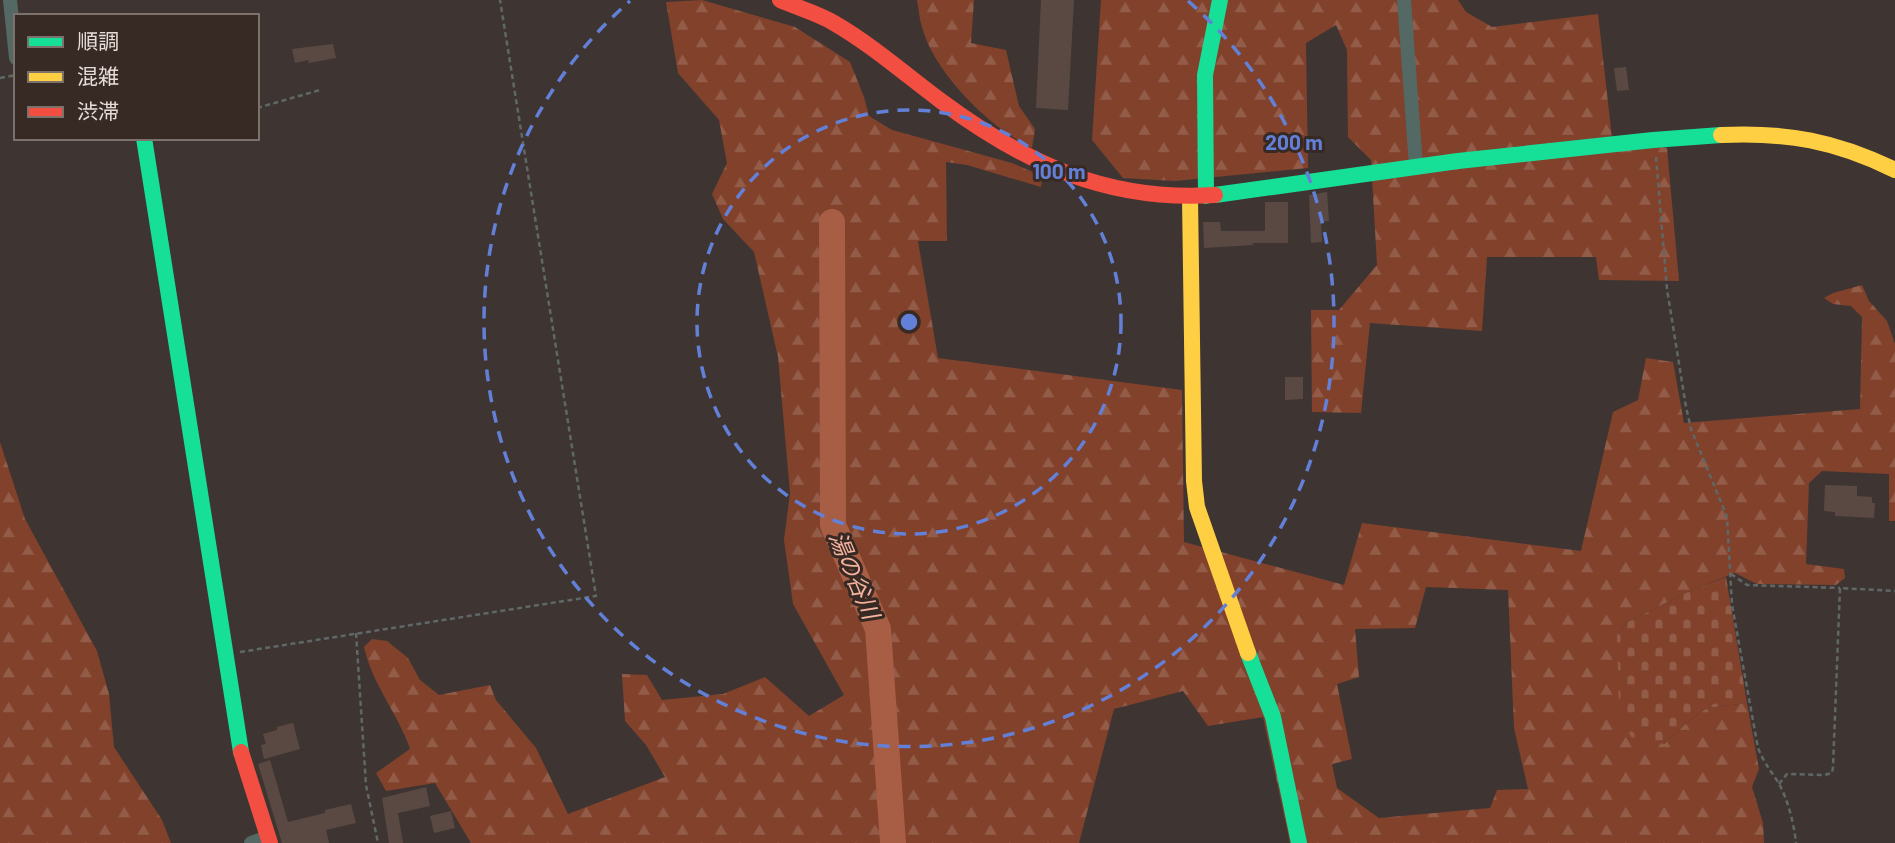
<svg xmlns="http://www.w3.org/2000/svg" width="1895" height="843" font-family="Barlow,'Noto Sans JP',sans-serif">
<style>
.forest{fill:url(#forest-firs);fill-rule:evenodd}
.cemetery{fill:url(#cemetery-stones)}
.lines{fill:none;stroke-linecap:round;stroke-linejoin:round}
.river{stroke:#a85d45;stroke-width:26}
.building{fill:#5a4943}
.path{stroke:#5f6866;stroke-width:2.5;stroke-dasharray:5 3.5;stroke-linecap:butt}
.street{stroke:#546864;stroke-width:14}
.fast{stroke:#16e098;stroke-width:16}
.slow{stroke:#ffcf43;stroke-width:16}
.jam{stroke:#f24e42;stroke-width:16}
.ring{fill:none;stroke:#6380d8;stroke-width:3.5;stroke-dasharray:12 9}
.labels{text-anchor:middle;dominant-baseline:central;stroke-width:6;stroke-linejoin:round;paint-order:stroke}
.water-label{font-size:23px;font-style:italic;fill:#f5b29c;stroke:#372924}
.centre{fill:#6380d8;stroke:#372924;stroke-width:3.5}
.ring-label{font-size:21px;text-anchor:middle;font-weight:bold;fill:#6380d8;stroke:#372924;stroke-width:6;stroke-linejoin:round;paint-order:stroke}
</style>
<defs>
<pattern id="forest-firs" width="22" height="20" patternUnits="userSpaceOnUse" patternTransform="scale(1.75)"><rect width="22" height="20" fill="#81412b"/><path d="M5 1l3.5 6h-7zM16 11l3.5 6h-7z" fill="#935c49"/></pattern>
<pattern id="cemetery-stones" width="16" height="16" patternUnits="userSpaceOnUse" patternTransform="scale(1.75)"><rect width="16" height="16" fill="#81412b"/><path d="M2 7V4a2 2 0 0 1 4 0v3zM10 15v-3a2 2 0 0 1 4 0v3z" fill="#935c49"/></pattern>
</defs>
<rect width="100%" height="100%" fill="#3e3532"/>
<path class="forest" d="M702,0l93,27 55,35 14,35 5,19 23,14 120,33 30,13 -1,11 -74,-22 -21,-3 1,79h-29l20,117 244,32 2,152 160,43 18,-62 219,28 32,-139 25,-12 8,-42 27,4 11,61 176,-14 2,-92 -11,-11 -18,-2 -9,-6 9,-5 29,-8 7,16 18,20 8,23v177h-6v-47l-67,-3 -13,12 -3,81 38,5 1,9 -9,7 -79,-1 -22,-11 -41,16 -66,33 -11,13 47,109 27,-25 16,-11 40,-5 12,66 -7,18 11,36 1,20h-474l-27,-126 -55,9 -25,-35 -69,18 -35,134h-608l-36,-60 -49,8 -10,-18 34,-24c-12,-35 -38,-65 -46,-102l8,-8 15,2 21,17 12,22 19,15 51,-10 6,15 40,48 32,66 97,-37 -19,-32 -21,-24 -3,-47 25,1 15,25 61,-6 42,-17 44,39 35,-21 -51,-91 -9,-64 6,-47 -12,-136 -24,-105 -31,-33 -11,-25 15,-31 -8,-43 -41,-47 -12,-71zM1426,587l82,3 6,138 14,61 -31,1 -7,18 -111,10 -42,-30 -5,-24 20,-5 -15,-75 22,-7 -4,-48 60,-1z
M917,0h57l-3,43 35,7 13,56 16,23 -3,19c-42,-20 -98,-75 -110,-121 -3,-9 -3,-18 -5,-27z
M1101,0h357l8,12 26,15 106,-13 14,124 55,10 12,133 -80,-1 -3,-23h-109l-5,74 -112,-8 -9,90 -49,-1 -1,-102h28l38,-45 -6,-105 -23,-23 -1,-87 -11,-25 -30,18 2,125 -133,13 -52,-3 -31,-38z
M0,442l25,77 72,132 12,43 5,53 48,73 9,23h-171z"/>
<path class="cemetery" d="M1726,577l21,126 -40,5 -16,11 -27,25 -33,-7 -12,-28 -2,-74 11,-13 66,-33z"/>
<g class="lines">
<path class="river" d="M832,222l1,303 45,104 15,214"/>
</g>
<path class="building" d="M1041,0h33l-6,110 -32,-2z
M333,44l3,14 -27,5 -1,-3 -13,3 -3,-14z
M1626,67l3,23 -12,1 -3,-23z
M1327,192l2,29 -8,1 1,20 -11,1 -2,-48z
M1265,202h23v41h-35v2l-49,3 -1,-26h17l1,9h44z
M1285,377h18v22l-18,1z
M1825,485l32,1v10l15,1v6h3l-1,15 -39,-2v-4l-11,-1z
M293,723l7,26 -36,10 -3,-14 5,-1 -3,-10 14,-4v-3z
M270,760l18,62 37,-9v-3l26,-6 5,19 -30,7 3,13h-47l-24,-79z
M426,787l4,19 -32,7 5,30h-14l-7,-45z
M451,811l4,17 -21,5 -4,-17z"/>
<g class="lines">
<path class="path" d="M0,78l16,-3
M257,108l63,-18
M1656,157l11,132 19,118 5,22 36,88 5,88 26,143c5,13 12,22 20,34 10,17 16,42 18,61
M1731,574l16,11 93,3
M356,633l10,152 12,58
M240,652l356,-56 -96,-596
M1779,784l8,-10 37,1 8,-2 1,-6 7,-179 55,3"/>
<path class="street" d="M10,0l6,58
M1404,0l12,166
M251,843l17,-6"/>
<path class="fast" d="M144,138l97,614
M1215,195l243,-34 195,-21 68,-5
M1206,196l-1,-121 15,-75
M1248,653l25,64 26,126"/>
<path class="slow" d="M1721,135c66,-3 115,6 174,35
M1190,198l4,283 3,26 51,146"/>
<path class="jam" d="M780,0c18,8 37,13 54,23 38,22 72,52 107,78 85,63 167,101 274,94
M241,752l29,91"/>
</g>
<g class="ring">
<circle cx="909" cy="322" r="212"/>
<path d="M1188 1A425 425 0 1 1 630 1"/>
</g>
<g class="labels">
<g class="water-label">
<text transform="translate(855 575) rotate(67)">湯の谷川</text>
</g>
</g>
<circle cx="909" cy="322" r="10" class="centre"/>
<g class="ring-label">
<text x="1294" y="150">200 m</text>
<text x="1059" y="179">100 m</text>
</g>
<rect x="14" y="14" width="245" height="126" fill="#372924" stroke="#7d716c" stroke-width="2"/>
<rect x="28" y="37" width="35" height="10" fill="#16e098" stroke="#7d716c" stroke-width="2"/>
<text x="77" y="49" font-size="21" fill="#e6dcd9">順調</text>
<rect x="28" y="72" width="35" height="10" fill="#ffcf43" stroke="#7d716c" stroke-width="2"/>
<text x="77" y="84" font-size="21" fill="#e6dcd9">混雑</text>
<rect x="28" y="107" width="35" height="10" fill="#f24e42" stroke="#7d716c" stroke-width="2"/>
<text x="77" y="119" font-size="21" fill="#e6dcd9">渋滞</text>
</svg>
